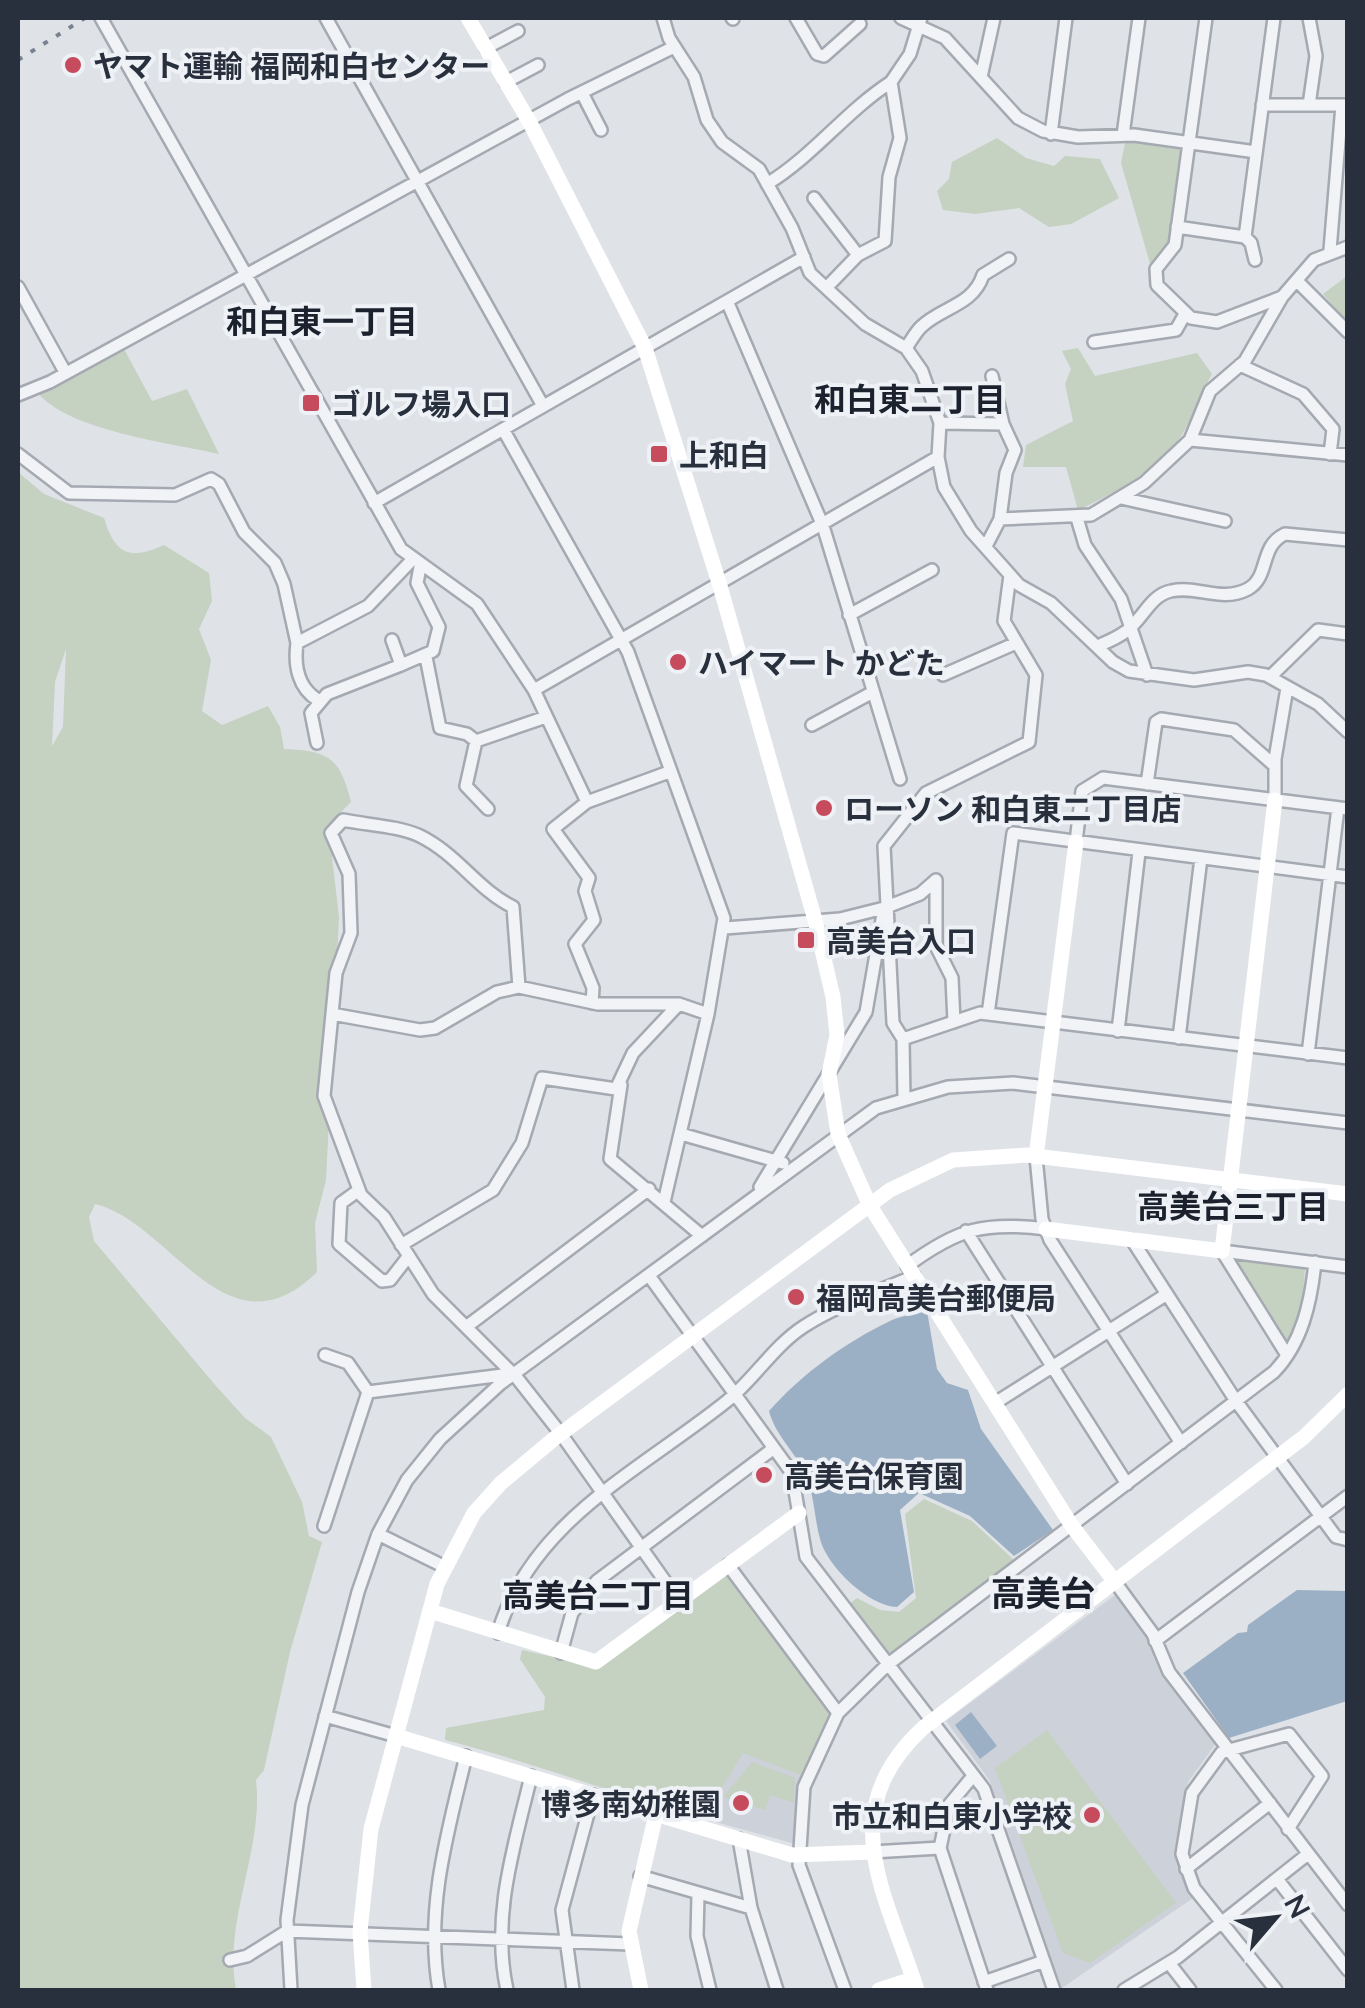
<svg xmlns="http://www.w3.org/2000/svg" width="1365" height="2008" font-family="Lato,'Noto Sans JP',sans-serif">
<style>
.built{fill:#cdd1d9}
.green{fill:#c5d1c1;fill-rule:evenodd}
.water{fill:#9cb0c5}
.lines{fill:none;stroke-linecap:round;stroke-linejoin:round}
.street-casing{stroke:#a5a9b1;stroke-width:16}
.street{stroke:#f1f3f6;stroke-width:11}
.secondary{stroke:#fff;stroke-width:15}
.rail{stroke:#798290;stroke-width:4;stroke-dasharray:5 10;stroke-linecap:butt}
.poi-dot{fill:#c54b5d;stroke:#eef1f5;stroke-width:4}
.labels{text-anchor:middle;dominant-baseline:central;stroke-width:8;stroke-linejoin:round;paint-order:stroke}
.poi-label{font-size:30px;font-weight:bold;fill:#29303d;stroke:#eef1f5;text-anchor:start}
.neighbourhood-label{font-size:32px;font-weight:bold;fill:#1b222e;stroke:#eef1f5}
.quarter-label{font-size:35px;font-weight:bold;fill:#1b222e;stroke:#eef1f5}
</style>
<rect width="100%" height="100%" fill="#dfe2e7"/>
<path class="built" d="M1115,1595l33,43 10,28 59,76 -29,40 -11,67 2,19 17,28 -134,92 -72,-207 -44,-60z
M743,1752l60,24 -6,64 -5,3 -113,-31 12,-24 27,5z"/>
<path class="green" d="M997,138l29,20 28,8 11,-10 35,3 19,39 -48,26 -22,3 -30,-19 -44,6 -32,-4 -6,-19 12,-12 3,-17z
M1126,138l58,8 -12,97 -21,24 -30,-104z
M1347,276v46l-24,-28z
M123,347l29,54 35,-12 32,65c-47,-11 -150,-23 -181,-61z
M1078,348l17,28 102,-23 15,21c-12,20 -19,44 -32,64 -22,32 -67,56 -102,72l-12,-43h-43l3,-22 47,-24 -8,-37 6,-15 -9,-18z
M18,472l26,22 60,24c11,36 25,43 60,27l45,28 3,28 -13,28 12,31 -9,51 20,14 46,-19 12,21 4,22c46,2 56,9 67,53l-16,16 -3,39 7,60 -13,263 -11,43 2,49c-90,89 -146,-50 -222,-68l-6,13 5,24 122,145 29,32 26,19 31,65 7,34 13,6 -32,110 -26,118 -8,10c8,70 -33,139 -20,210h-218zM66,649l-3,78 -11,19 3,-64z
M1236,1257l69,11 -3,41 -17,35 -51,-83z
M924,1499l48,22 43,40 -125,95 -41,-52 8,-6 23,12 19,2 17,-14 -11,-84z
M728,1573l104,142 -29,61 -60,-23 -25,41 -27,-6 -12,24c-81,-24 -152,-51 -234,-72l1,-12 98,-18 1,-13 -25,-38 2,-9 76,17z
M1047,1730l129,173 -86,60 -27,-10 -68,-185z
M752,1762l43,16 -1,25 -24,-8 -5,15 -42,-13z"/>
<path class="water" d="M927,1311l10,58 10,14 21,7 13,39 72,101 -39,26 -44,-40 -51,-23 -19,17 14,82 -17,15c-28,-1 -70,-40 -77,-68 -6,-22 -6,-49 -16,-68 -11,-21 -29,-37 -35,-60 33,-37 75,-68 121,-90 12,-6 25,-6 37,-10z
M1297,1590l50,1v110l-118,37 -46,-65 55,-40 9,-1 1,-7z
M971,1712l26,34 -17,13 -25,-34z"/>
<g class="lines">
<defs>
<path id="street" d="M101,18l300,531 76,55 57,86 53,112 82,-30
M326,18l217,388
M663,18l6,20 25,39 13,43 15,22 37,27 33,59 18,45 55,51 41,24 16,23 18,52 -2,34 6,30 27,44 48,54 32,18 62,59 16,9 65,9 54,-8 18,3 52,29 30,28
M732,18l1,1
M796,18l21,36 7,2 36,-32
M901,18l44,20 73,80 25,13 35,6 56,-2 122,17
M1206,18l-31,227 -19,24 1,16 34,33 26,4 65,-25 32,-37 34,-13
M486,48l32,-17
M981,77l13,-59
M506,82l32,-17
M582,93l19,37
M1262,105h86
M1309,105l7,-49 -7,-38
M1051,134l15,-116
M1123,135l16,-117
M767,184c46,-28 78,-72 124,-102
M814,198l44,57
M1177,227l68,10
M1330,250l12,-145
M1255,260l-4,-17 -6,-6 29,-219
M1298,282l50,50
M828,286l30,-31 27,-14 4,-64 11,-39 -9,-56 19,-28 11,-36
M18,287l47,85
M727,301l96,225 77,253
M1094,342l82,-12 9,-16
M906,348c5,-7 9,-15 15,-21 20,-20 52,-21 62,-52l26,-16
M1240,365l63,29 30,35 -3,25
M992,376l11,48
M18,395l32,-13 518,-283 106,-52
M940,423l63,1 12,26 -9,23 -6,46
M503,429l125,223 96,266 -16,96 -44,188
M1190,440l158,15
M18,454l51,39 106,2 36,-16 8,5 25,48 31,31 9,21 13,59
M1121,498l104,23
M374,503l430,-246
M1077,518l8,27 36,54 26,76
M986,546l14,-27 91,-4 53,-32 46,-43 20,-49 35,-30 37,-64
M849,615l83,-45
M392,640l9,25 32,-14 6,-24 -22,-44 3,-16
M1098,646c9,-4 19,-8 27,-14 17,-11 25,-37 46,-41 27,-6 50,12 77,-2 22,-12 11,-43 37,-55l63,6
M426,657l14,71 27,6 9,7
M943,675l73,-32
M1270,677l48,-47 30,4
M534,690l404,-233
M318,700c-20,-12 -24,-35 -21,-57l71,-37 43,-45
M812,725l61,-33
M317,743l-6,-30 16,-19 74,-29
M1147,784l9,-62 5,-3 73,11 41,36
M1275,800v-41l12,-71
M587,802l-34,27 36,49 -4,13 9,29 -19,24 18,44 -1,15
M488,809l-22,-23 10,-45 70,-24
M1076,842l6,-51 21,-13 245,31
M725,928l115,-9 44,-11
M519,987l-6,-80c-35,-17 -56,-53 -93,-71 -21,-10 -53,-11 -77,-16l-12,13 18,41 2,59 -15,40 -12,123 37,99 23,22 49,77 84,84 44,56 118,167
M332,1014l88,16 15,-2 62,-36 22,-5 79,17h81l29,10
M988,1014l25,-181 335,44
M1118,1031l21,-179
M1179,1038l22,-180
M903,1039l-10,-16 -9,-177 42,-53 103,-51 7,-67 -32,-54 6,-46
M1308,1054l30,-246
M621,1085l-11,74 92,77
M904,1100l-1,-61 77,-26 368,45
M681,1134l102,29
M1036,1157l6,62 8,21 131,203
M760,1187l106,-175 18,-104 36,-14 16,-14v66l16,32 2,44
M359,1190l-18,13 -2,41 43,37 8,-1 18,-23
M966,1231l161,253
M1132,1240l104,161 100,136 12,3
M401,1245l92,-55 29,-47 20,-65 74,11 17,-36 46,-49
M1222,1251l126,16
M1222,1251l65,104
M907,1266c50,-37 77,-45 139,-37
M650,1277l142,196 14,84 178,232 70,201
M466,1327l183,-138
M325,1355l23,8 20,29
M995,1403l172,-109
M324,1526l44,-134 143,-18
M378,1534l67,33
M728,1565l110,148
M1115,1582l38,52 16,38 179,233
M498,1633c33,-112 143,-163 229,-232 27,-22 47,-55 76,-74 33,-22 75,-35 111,-51
M1155,1641l193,-145
M561,1653l11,-40 25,-32 177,-133
M325,1716l71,20
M973,1776l-24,29 -9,43 47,142
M739,1839l12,69 26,82
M872,1852l68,-4
M1186,1869l84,-66
M640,1876l111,32
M1277,1879l71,91
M698,1894l-1,42 13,54
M230,1960l17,-4 40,-25 343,13
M1169,1963l21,27
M984,1982l60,-21
M291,1990l-4,-70 15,-115 56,-213 20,-58 29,-54 33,-41 60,-55 376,-276 72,-21 65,-4 335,40
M439,1990c-14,-80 8,-156 27,-234
M507,1990c-16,-73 7,-143 24,-214
M573,1990l-11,-80 31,-115
M845,1990l-46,-125 5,-78 34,-74 49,-48 387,-293c28,-29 37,-70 41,-110
M1124,1990l54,-33 130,-103
M1276,1990l-82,-102 -12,-34 10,-61 30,-41 67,-18 33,42 -34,53"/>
</defs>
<use href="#street" class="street-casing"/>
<use href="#street" class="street"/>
<path class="secondary" d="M468,18l61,103 116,227 75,238 95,334 18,77 4,38 -8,39 9,60 32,72 202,320 43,56
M1036,1157l40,-315
M1046,1229l176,22 53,-451
M430,1611l166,51 203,-149
M396,1736l396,119 80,-3
M364,1990l-4,-59 11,-102 66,-245 37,-71 27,-30 54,-45 335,-248 63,-30 74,-5 321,39
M641,1990l-12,-59 27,-117
M879,1990l34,-11
M917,1990c-31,-97 -85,-178 6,-262l381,-291 44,-43"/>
<path class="rail" d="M18,60l67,-42"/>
</g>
<g class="poi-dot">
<circle cx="73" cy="65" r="10"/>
<rect x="301" y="393" width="20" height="20" rx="5"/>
<rect x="649" y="444" width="20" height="20" rx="5"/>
<circle cx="678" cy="662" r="10"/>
<circle cx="824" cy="808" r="10"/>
<rect x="796" y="930" width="20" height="20" rx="5"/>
<circle cx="796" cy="1297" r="10"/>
<circle cx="764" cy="1475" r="10"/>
<circle cx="741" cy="1803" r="10"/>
<circle cx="1092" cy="1815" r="10"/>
</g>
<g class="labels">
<g class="poi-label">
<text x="93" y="65">ヤマト運輸 福岡和白センター</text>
<text x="331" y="403">ゴルフ場入口</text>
<text x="679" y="454">上和白</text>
<text x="698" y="662">ハイマート かどた</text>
<text x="844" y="808">ローソン 和白東二丁目店</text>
<text x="826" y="940">高美台入口</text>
<text x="816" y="1297">福岡高美台郵便局</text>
<text x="784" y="1475">高美台保育園</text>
<text x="721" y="1803" text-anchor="end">博多南幼稚園</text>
<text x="1072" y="1815" text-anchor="end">市立和白東小学校</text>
</g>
<g class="neighbourhood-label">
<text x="322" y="320">和白東一丁目</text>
<text x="910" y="398">和白東二丁目</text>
<text x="1233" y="1205">高美台三丁目</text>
<text x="598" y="1594">高美台二丁目</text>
</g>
<g class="quarter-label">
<text x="1043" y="1592">高美台</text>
</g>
</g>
<rect width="1365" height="2008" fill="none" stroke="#29303d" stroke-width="40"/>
<g transform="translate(1275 1918) rotate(62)" stroke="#eef1f5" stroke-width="8" paint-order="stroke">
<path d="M0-8L18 38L0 25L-18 38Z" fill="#29303d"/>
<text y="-15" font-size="28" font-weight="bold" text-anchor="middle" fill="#29303d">N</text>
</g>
</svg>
